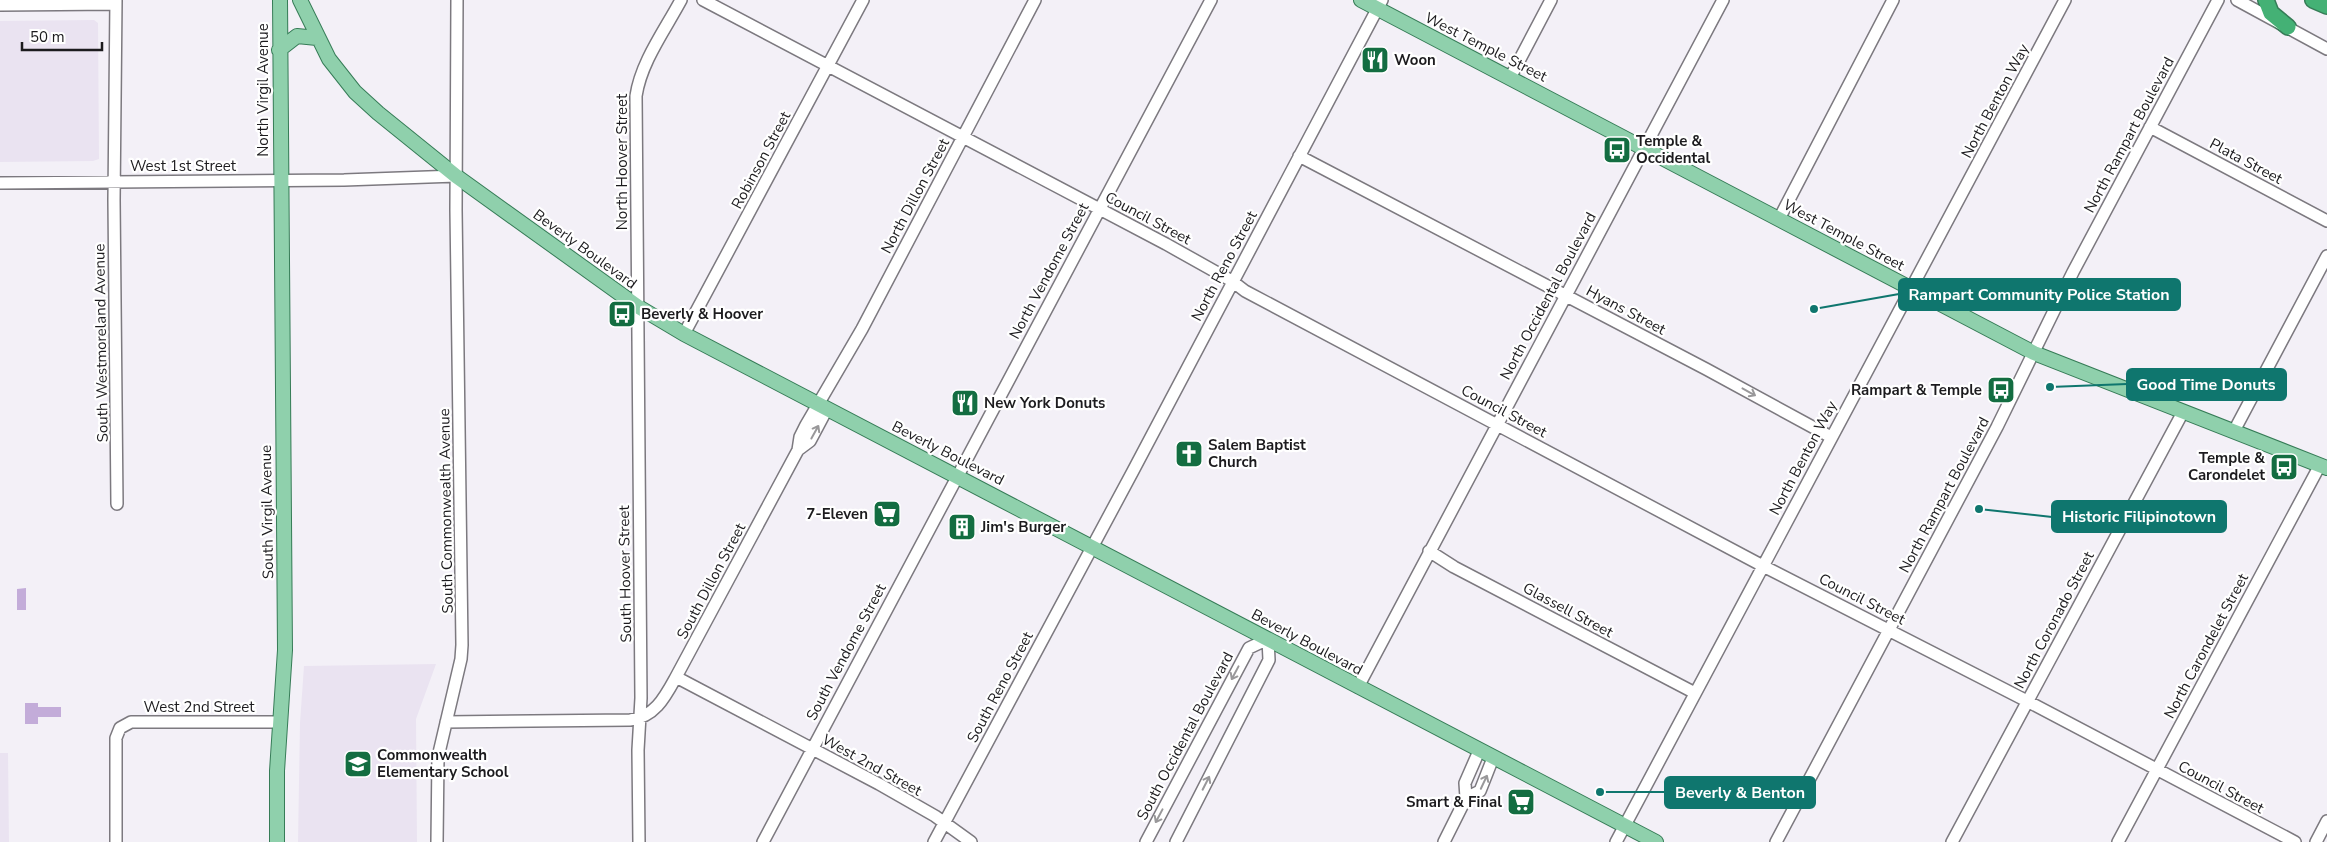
<svg xmlns="http://www.w3.org/2000/svg" width="2327" height="842" font-family="'Nunito Sans',sans-serif">
<style>
.built{fill:#eae3f1}
.water{fill:#c3acd9}
.lines{fill:none;stroke-linecap:round;stroke-linejoin:round}
.minor-casing{stroke:#7c797f;stroke-width:14}
.major-casing{stroke:#367c57;stroke-width:16}
.highway-casing{stroke:#367c57;stroke-width:18}
.minor{stroke:#fff;stroke-width:11}
.major{stroke:#8fd0ac;stroke-width:14}
.highway{stroke:#44b175;stroke-width:15}
.oneway{stroke:#99989a}
.labels{text-anchor:middle;dominant-baseline:central;stroke-width:4.5;stroke-linejoin:round;paint-order:stroke}
.street-label{font-size:15px;fill:#1c1b1e;stroke:#fff}
.poi-label{font-size:15px;font-weight:bold;fill:#1c1b1e;stroke:#fff;text-anchor:start}
.leader{fill:none;stroke:#0f766e;stroke-width:2}
.callout-dot{fill:#0f766e;stroke:#fff;stroke-width:2}
.callout{fill:#0f766e;stroke:#0f766e;stroke-width:2}
.callout-label{font-size:16px;text-anchor:middle;font-weight:bold;fill:#fff}
</style>
<rect width="100%" height="100%" fill="#f3f0f7"/>
<path class="built" d="M94,20l4,3 1,136 -6,2 -93,1v-141z
M436,664l-20,55 1,123h-119l2,-119 4,-57z
M0,753h8l1,89h-9z"/>
<path class="water" d="M26,588v22h-9v-21z
M25,703h13v4h23v10h-23v7h-13z"/>
<g class="lines">
<defs>
<path id="minor" d="M116,0l-2,200 3,304
M703,0l463,244 66,37 13,10 518,275 264,135 268,141
M2237,0l90,49
M0,5l116,-1
M1510,78l41,-78
M2150,127l177,94
M1299,156l407,213 125,68
M0,183l344,-3 112,-4
M1779,219l114,-219
M684,334l179,-334
M2234,431l93,-175
M798,450l12,-9 17,-32
M1429,551l25,16 241,126
M676,677l203,107 56,32 36,26
M1358,687l365,-687
M446,722l184,-2c25,-3 35,-23 46,-43l122,-227 2,-13 6,-12 56,-96 173,-329
M1466,798l14,-7 13,-33
M116,842v-104l4,-10 11,-6h149
M437,842l1,-85 23,-98 1,-14 -6,-435 1,-210
M639,842l-1,-92 3,-52 -5,-602c5,-34 29,-66 45,-96
M763,842l448,-842
M934,842l199,-371 249,-471
M1146,842l103,-194 19,-9 1,21 -93,182
M1444,842l22,-44 -1,-15 14,-32
M1616,842l449,-842
M1776,842l221,-415 76,-155 145,-272
M1952,842l231,-430
M2118,842l202,-377
M2316,842l11,-21"/>
<path id="major" d="M300,0l29,59 26,33 23,21 78,63 181,130 47,28 972,508
M1361,0l673,353 293,115
M279,50l18,-14 20,2
M277,842v-71l8,-121 -5,-650"/>
<path id="highway" d="M2266,0l5,13 17,14
M2313,0l14,6"/>
</defs>
<use href="#minor" class="minor-casing"/>
<use href="#major" class="major-casing"/>
<use href="#highway" class="highway-casing"/>
<use href="#minor" class="minor"/>
<use href="#major" class="major"/>
<use href="#highway" class="highway"/>
</g>
<defs><path id="oneway-shaft" d="M-6 0H5M1.5-3L5.5 0L1.5 3" fill="none" stroke-width="1.6" stroke-linecap="round" stroke-linejoin="round" transform="scale(1.25)"/></defs>
<g class="oneway">
<use href="#oneway-shaft" transform="translate(1749 392) rotate(29)"/>
<use href="#oneway-shaft" transform="translate(815 432) rotate(-61)"/>
<use href="#oneway-shaft" transform="translate(1235 673) rotate(118)"/>
<use href="#oneway-shaft" transform="translate(1484 782) rotate(-65)"/>
<use href="#oneway-shaft" transform="translate(1206 783) rotate(-63)"/>
<use href="#oneway-shaft" transform="translate(1159 816) rotate(118)"/>
</g>
<defs>
<symbol id="restaurant-square" viewBox="-11 -11 22 22"><rect x="-9" y="-9" width="18" height="18" rx="4" fill="#136d41" stroke="#fff"/><path d="M-5-6h1v4h1v-4h1v4h1v-4h1v5L-1.5 .5V6h-2V.5L-5-1ZM5-6V6H3V1.5H1.5Q1.5-4 5-6Z" fill="#fff"/></symbol>
<symbol id="bus-square" viewBox="-11 -11 22 22"><rect x="-9" y="-9" width="18" height="18" rx="4" fill="#136d41" stroke="#fff"/><path d="M-5-6H5V4H4V6H2V4H-2V6H-4V4H-5ZM-3.5-4V0h7V-4ZM-3.5 1.2v1.5H-2V1.2ZM2 1.2v1.5H3.5V1.2Z" fill="#fff"/></symbol>
<symbol id="church-square" viewBox="-11 -11 22 22"><rect x="-9" y="-9" width="18" height="18" rx="4" fill="#136d41" stroke="#fff"/><path d="M-1.2-6h2.4v3.5h3.3v2.4h-3.3V6h-2.4V-.1h-3.3v-2.4h3.3Z" fill="#fff"/></symbol>
<symbol id="supermarket-square" viewBox="-11 -11 22 22"><rect x="-9" y="-9" width="18" height="18" rx="4" fill="#136d41" stroke="#fff"/><path d="M-6-5.5h2.5l.6 2H6L4.5 2H-2.5L-4.4-4H-6ZM-1.5 3.2a1.3 1.3 0 1 0 .1 0ZM3 3.2a1.3 1.3 0 1 0 .1 0Z" fill="#fff"/></symbol>
<symbol id="building-square" viewBox="-11 -11 22 22"><rect x="-9" y="-9" width="18" height="18" rx="4" fill="#136d41" stroke="#fff"/><path d="M-4-6H4V6H1V3H-1V6H-4ZM-2.5-4.3h1.7v1.8h-1.7ZM.8-4.3h1.7v1.8H.8ZM-2.5-1h1.7V.8h-1.7ZM.8-1h1.7V.8H.8Z" fill="#fff"/></symbol>
<symbol id="school-square" viewBox="-11 -11 22 22"><rect x="-9" y="-9" width="18" height="18" rx="4" fill="#136d41" stroke="#fff"/><path d="M0-5L7-2L0 1L-7-2ZM-4 1L0 2.5L4 1V4Q0 6-4 4Z" fill="#fff"/></symbol>
</defs>
<g fill-rule="evenodd">
<use href="#restaurant-square" x="1359" y="44" width="32" height="32"/>
<use href="#bus-square" x="1601" y="134" width="32" height="32"/>
<use href="#bus-square" x="606" y="298" width="32" height="32"/>
<use href="#bus-square" x="1985" y="374" width="32" height="32"/>
<use href="#restaurant-square" x="949" y="387" width="32" height="32"/>
<use href="#church-square" x="1173" y="438" width="32" height="32"/>
<use href="#bus-square" x="2268" y="451" width="32" height="32"/>
<use href="#supermarket-square" x="871" y="498" width="32" height="32"/>
<use href="#building-square" x="946" y="511" width="32" height="32"/>
<use href="#school-square" x="342" y="748" width="32" height="32"/>
<use href="#supermarket-square" x="1505" y="786" width="32" height="32"/>
</g>
<g class="labels">
<g class="street-label">
<text transform="translate(1486 47) rotate(27)">West Temple Street</text>
<text transform="translate(263 90) rotate(-90)">North Virgil Avenue</text>
<text transform="translate(1995 101) rotate(-62)">North Benton Way</text>
<text transform="translate(2129 135) rotate(-62)">North Rampart Boulevard</text>
<text transform="translate(761 160) rotate(-62)">Robinson Street</text>
<text transform="translate(2246 161) rotate(28)">Plata Street</text>
<text transform="translate(622 162) rotate(-90)">North Hoover Street</text>
<text x="183" y="166">West 1st Street</text>
<text transform="translate(915 196) rotate(-62)">North Dillon Street</text>
<text transform="translate(1148 218) rotate(28)">Council Street</text>
<text transform="translate(1844 235) rotate(28)">West Temple Street</text>
<text transform="translate(585 249) rotate(36)">Beverly Boulevard</text>
<text transform="translate(1224 266) rotate(-62)">North Reno Street</text>
<text transform="translate(1049 271) rotate(-62)">North Vendome Street</text>
<text transform="translate(1548 296) rotate(-62)">North Occidental Boulevard</text>
<text transform="translate(1626 310) rotate(28)">Hyans Street</text>
<text transform="translate(101 343) rotate(-91)">South Westmoreland Avenue</text>
<text transform="translate(1504 411) rotate(28)">Council Street</text>
<text transform="translate(948 453) rotate(27)">Beverly Boulevard</text>
<text transform="translate(1803 458) rotate(-62)">North Benton Way</text>
<text transform="translate(1944 495) rotate(-62)">North Rampart Boulevard</text>
<text transform="translate(446 511) rotate(-91)">South Commonwealth Avenue</text>
<text transform="translate(267 512) rotate(-91)">South Virgil Avenue</text>
<text transform="translate(625 574) rotate(-91)">South Hoover Street</text>
<text transform="translate(711 581) rotate(-62)">South Dillon Street</text>
<text transform="translate(1862 599) rotate(27)">Council Street</text>
<text transform="translate(1568 610) rotate(28)">Glassell Street</text>
<text transform="translate(2054 620) rotate(-62)">North Coronado Street</text>
<text transform="translate(1307 642) rotate(28)">Beverly Boulevard</text>
<text transform="translate(2206 646) rotate(-62)">North Carondelet Street</text>
<text transform="translate(846 652) rotate(-62)">South Vendome Street</text>
<text transform="translate(1000 687) rotate(-62)">South Reno Street</text>
<text x="199" y="707">West 2nd Street</text>
<text transform="translate(1185 736) rotate(-62)">South Occidental Boulevard</text>
<text transform="translate(872 765) rotate(29)">West 2nd Street</text>
<text transform="translate(2221 787) rotate(28)">Council Street</text>
</g>
<g class="poi-label">
<text x="1394" y="60">Woon</text>
<text x="1636" y="141">Temple &amp;<tspan x="1636" dy="17">Occidental</tspan></text>
<text x="641" y="314">Beverly &amp; Hoover</text>
<text x="1982" y="390" text-anchor="end">Rampart &amp; Temple</text>
<text x="984" y="403">New York Donuts</text>
<text x="1208" y="445">Salem Baptist<tspan x="1208" dy="17">Church</tspan></text>
<text x="2265" y="458" text-anchor="end">Temple &amp;<tspan x="2265" dy="17">Carondelet</tspan></text>
<text x="868" y="514" text-anchor="end">7-Eleven</text>
<text x="981" y="527">Jim's Burger</text>
<text x="377" y="755">Commonwealth<tspan x="377" dy="17">Elementary School</tspan></text>
<text x="1502" y="802" text-anchor="end">Smart &amp; Final</text>
</g>
</g>
<path class="leader" d="M1814 309L1899 294M2050 387L2127 384M1979 509L2052 517M1600 792L1665 792"/>
<g class="callout-dot">
<circle cx="1814" cy="309" r="5"/>
<circle cx="2050" cy="387" r="5"/>
<circle cx="1979" cy="509" r="5"/>
<circle cx="1600" cy="792" r="5"/>
</g>
<g class="callout">
<rect x="1899" y="279" width="281" height="31" rx="5"/>
<rect x="2127" y="369" width="159" height="31" rx="5"/>
<rect x="2052" y="501" width="174" height="31" rx="5"/>
<rect x="1665" y="777" width="150" height="31" rx="5"/>
</g>
<g class="callout-label">
<text x="2039" y="300">Rampart Community Police Station</text>
<text x="2206" y="390">Good Time Donuts</text>
<text x="2139" y="522">Historic Filipinotown</text>
<text x="1740" y="798">Beverly &amp; Benton</text>
</g>
<path d="M22 42v8h80v-8" fill="none" stroke="#1c1b1e" stroke-width="2.5"/>
<text x="30" y="42" font-size="15" fill="#1c1b1e" stroke="#ffffff" stroke-width="4" paint-order="stroke">50 m</text>
</svg>
